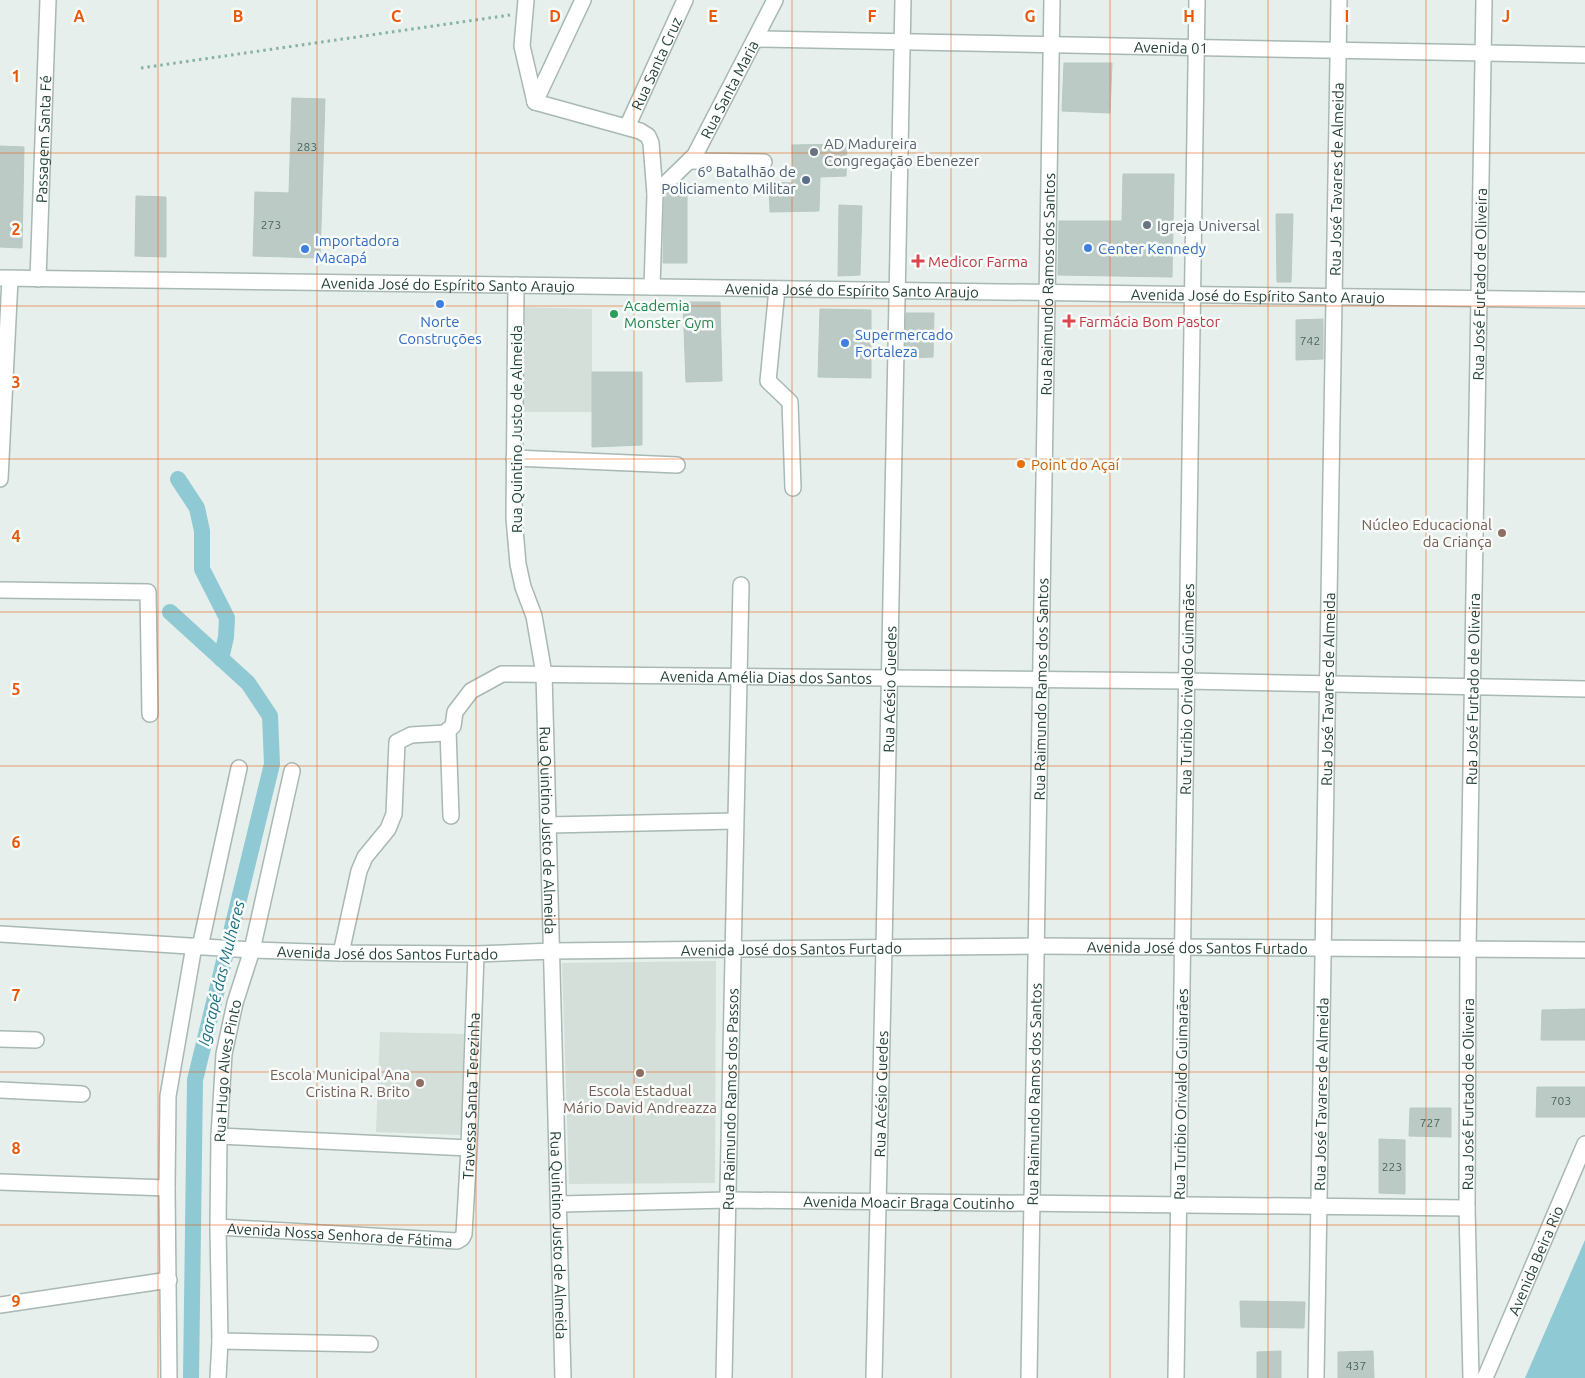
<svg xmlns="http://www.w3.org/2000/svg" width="1585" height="1378" font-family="Ubuntu,sans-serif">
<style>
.built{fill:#d4dfda}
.water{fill:#8ec9d4}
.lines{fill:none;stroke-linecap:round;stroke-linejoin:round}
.canal{stroke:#8ec9d4;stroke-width:16}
.building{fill:#bbcac4;stroke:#b8c9c2}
.minor-casing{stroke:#a8b8b2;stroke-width:18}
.path{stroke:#86b3a5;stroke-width:3;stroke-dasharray:2.5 4;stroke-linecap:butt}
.minor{stroke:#fff;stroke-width:15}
.grid{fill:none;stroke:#e8590c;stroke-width:1;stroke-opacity:0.55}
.worship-dot{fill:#6b7280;stroke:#f7fbf9;stroke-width:2}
.service-dot{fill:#5c6f8a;stroke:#f7fbf9;stroke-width:2}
.shop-dot{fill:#3f7fe0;stroke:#f7fbf9;stroke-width:2}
.health-dot{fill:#e0444e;stroke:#f7fbf9;stroke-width:2}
.leisure-dot{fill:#2e9e5b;stroke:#f7fbf9;stroke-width:2}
.food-dot{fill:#e8710a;stroke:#f7fbf9;stroke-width:2}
.education-dot{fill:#8d6e63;stroke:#f7fbf9;stroke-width:2}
.labels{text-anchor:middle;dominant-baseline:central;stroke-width:5;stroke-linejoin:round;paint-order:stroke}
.number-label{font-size:12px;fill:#4a645c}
.street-label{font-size:15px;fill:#24423a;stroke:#f7fbf9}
.worship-label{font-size:15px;fill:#5b616d;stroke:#f7fbf9;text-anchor:start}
.service-label{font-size:15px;fill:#4e5e75;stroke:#f7fbf9;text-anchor:end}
.shop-label{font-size:15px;fill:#366cbe;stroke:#f7fbf9;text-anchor:start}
.health-label{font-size:15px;fill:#be3a42;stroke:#f7fbf9;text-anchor:start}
.leisure-label{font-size:15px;fill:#27864d;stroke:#f7fbf9;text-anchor:start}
.food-label{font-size:15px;fill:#c56008;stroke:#f7fbf9;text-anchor:start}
.education-label{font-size:15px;fill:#785e54;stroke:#f7fbf9;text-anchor:end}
.water-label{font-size:16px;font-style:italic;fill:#1c6f80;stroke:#f7fbf9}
.grid-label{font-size:16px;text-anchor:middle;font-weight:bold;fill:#e8590c;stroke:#f7fbf9;stroke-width:5;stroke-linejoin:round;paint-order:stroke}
</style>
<rect width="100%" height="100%" fill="#e6efeb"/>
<path class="built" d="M516,307l76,2v103h-78z
M716,961l-1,222 -146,1 -7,-221z
M380,1032l84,2 -3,101 -85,-3z"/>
<path class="water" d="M1585,1240v138h-60z"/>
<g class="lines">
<path class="canal" d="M178,479l19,29 5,23v38l25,49 -1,19 -5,22
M170,612l78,71 22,33 2,48 -77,316 -4,298"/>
</g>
<path class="building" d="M1064,63h48l-2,50 -48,-2z
M292,98l33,1 -5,159 -67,-2 2,-64 34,1z
M847,144l-1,32 -26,1 -1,34 -49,1 -1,-30 24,1 -1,-38z
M0,146l24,1 -2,101 -22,-1z
M1123,174h51l-2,103 -114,-2 1,-54h63z
M674,190h13v73h-24l1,-64z
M136,196l30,1v60l-31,-1z
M839,205l23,1 -2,69 -22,1z
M1276,214h17l-2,68h-14z
M683,302h37l2,79 -36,1z
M820,309l51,1v68l-53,-1z
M906,313h28l-1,44 -28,1z
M1323,319v40l-27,1v-40z
M592,372h50v73l-50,2z
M1585,1009v31h-44l1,-30z
M1537,1087h48v30h-49z
M1410,1108h41v29l-42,-1z
M1379,1139l26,1v54l-26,-1z
M1240,1301l65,1 -1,26 -63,-1z
M1281,1351v27h-24v-26z
M1373,1351l1,27h-36v-26z"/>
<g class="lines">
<defs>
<g id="minor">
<path d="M526,0l-4,46 13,56"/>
<path id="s1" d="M756,39l829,16"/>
<path d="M535,102l105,29 8,5 3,7 4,51 -3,93"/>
<path d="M535,102l48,-102"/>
<path id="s2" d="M627,127l58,-127"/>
<path d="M689,161l75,1"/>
<path id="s3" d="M655,194l40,-39 80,-155"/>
<path id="s4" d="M0,278l1585,22"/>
<path id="s5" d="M38,279l10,-279"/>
<path id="s6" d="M516,285l-2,233 4,46 5,23 11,29 10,58 19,704"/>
<path d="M777,289l-9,92 22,21 3,86"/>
<path d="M514,458l163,7"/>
<path d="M0,479l10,-200"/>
<path d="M0,590l148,2 2,122"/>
<path d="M448,730l3,86"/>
<path d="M548,825l187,-4"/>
<path id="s7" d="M0,934l252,16 89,3 135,1 77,-3 484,-5 548,4"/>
<path d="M200,947l39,-179"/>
<path id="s8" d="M341,953l18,-82 6,-14 23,-28 6,-15 3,-72 14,-7 34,-2 8,-7 2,-14 16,-21 31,-17 684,7 399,8"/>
<path d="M0,1039l36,1"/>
<path d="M0,1090l82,4"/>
<path d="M219,1136l250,12"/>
<path d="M0,1182l167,6"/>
<path id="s9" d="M560,1204l168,-4 739,8"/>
<path id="s10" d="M218,1227l239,14 5,-3 2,-4 5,-86 7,-194"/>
<path d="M0,1305l169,-25"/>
<path d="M220,1341l150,3"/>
<path d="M169,1378l-2,-190 1,-92 26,-150"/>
<path id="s11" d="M218,1378l2,-37 -2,-114 1,-91 5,-82 11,-51 17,-53 40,-179"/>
<path id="s12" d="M724,1378l17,-793"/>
<path id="s13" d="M874,1378l10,-430 19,-948"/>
<path id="s14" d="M1029,1378l23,-1378"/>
<path id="s15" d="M1176,1378l21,-1378"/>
<path id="s16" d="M1316,1378l23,-1378"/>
<path id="s17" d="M1471,1378l-4,-170 1,-259 16,-949"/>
<path id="s18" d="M1485,1378l100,-234"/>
</g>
</defs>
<use href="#minor" class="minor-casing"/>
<path class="path" d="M141,68l369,-53"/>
<use href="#minor" class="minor"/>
</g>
<path class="grid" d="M158,0v1378M317,0v1378M476,0v1378M634,0v1378M792,0v1378M951,0v1378M1110,0v1378M1268,0v1378M1426,0v1378M0,153h1585M0,306h1585M0,459h1585M0,612h1585M0,766h1585M0,919h1585M0,1072h1585M0,1225h1585"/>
<g class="worship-dot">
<circle cx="814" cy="152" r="5"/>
<circle cx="1147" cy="225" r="5"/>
</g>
<circle class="service-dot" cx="806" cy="180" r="5"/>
<g class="shop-dot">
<circle cx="1088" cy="248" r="5"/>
<circle cx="305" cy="249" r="5"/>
<circle cx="440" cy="304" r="5"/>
<circle cx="845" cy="343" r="5"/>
</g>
<g class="health-dot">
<path d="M915.5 253.5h5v5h5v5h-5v5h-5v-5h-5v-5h5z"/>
<path d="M1066.5 313.5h5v5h5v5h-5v5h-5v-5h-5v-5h5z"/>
</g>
<circle class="leisure-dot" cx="614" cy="314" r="5"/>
<circle class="food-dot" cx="1021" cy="464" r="5"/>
<g class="education-dot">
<circle cx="1502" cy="533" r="5"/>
<circle cx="640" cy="1073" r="5"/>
<circle cx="420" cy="1083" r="5"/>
</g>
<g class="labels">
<g class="number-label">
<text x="307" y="146">283</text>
<text x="271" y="224">273</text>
<text x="1310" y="340">742</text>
<text x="1561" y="1100">703</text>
<text x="1430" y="1122">727</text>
<text x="1392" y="1166">223</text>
<text x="1356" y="1365">437</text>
</g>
<g class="street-label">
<text stroke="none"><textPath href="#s1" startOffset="415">Avenida 01</textPath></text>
<text stroke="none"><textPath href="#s2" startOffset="70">Rua Santa Cruz</textPath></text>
<text stroke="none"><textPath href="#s3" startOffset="130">Rua Santa Maria</textPath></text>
<text stroke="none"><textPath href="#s5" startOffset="140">Passagem Santa Fé</textPath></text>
<text stroke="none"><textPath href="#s16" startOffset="1199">Rua José Tavares de Almeida</textPath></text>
<text stroke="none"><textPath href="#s4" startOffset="448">Avenida José do Espírito Santo Araujo</textPath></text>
<text stroke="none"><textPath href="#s14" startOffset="1094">Rua Raimundo Ramos dos Santos</textPath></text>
<text stroke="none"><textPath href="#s17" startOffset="1094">Rua José Furtado de Oliveira</textPath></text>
<text stroke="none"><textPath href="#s4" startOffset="852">Avenida José do Espírito Santo Araujo</textPath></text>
<text stroke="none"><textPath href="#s4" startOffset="1258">Avenida José do Espírito Santo Araujo</textPath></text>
<text transform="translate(516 429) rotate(-90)">Rua Quintino Justo de Almeida</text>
<text stroke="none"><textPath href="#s8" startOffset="624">Avenida Amélia Dias dos Santos</textPath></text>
<text stroke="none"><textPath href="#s13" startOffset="689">Rua Acésio Guedes</textPath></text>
<text stroke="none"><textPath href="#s14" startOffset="689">Rua Raimundo Ramos dos Santos</textPath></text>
<text stroke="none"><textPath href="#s15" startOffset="689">Rua Turibio Orivaldo Guimarães</textPath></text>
<text stroke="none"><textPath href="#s16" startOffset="689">Rua José Tavares de Almeida</textPath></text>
<text stroke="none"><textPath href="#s17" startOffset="689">Rua José Furtado de Oliveira</textPath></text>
<text stroke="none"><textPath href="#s6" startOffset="549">Rua Quintino Justo de Almeida</textPath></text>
<text stroke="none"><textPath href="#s7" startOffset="1198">Avenida José dos Santos Furtado</textPath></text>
<text stroke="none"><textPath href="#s7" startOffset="792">Avenida José dos Santos Furtado</textPath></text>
<text stroke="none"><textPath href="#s7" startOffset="388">Avenida José dos Santos Furtado</textPath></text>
<text stroke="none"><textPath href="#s11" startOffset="308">Rua Hugo Alves Pinto</textPath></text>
<text stroke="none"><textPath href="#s13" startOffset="284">Rua Acésio Guedes</textPath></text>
<text stroke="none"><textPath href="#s14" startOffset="284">Rua Raimundo Ramos dos Santos</textPath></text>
<text stroke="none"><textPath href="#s15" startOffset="284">Rua Turibio Orivaldo Guimarães</textPath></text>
<text stroke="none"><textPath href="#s16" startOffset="284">Rua José Tavares de Almeida</textPath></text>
<text stroke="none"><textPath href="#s17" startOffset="284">Rua José Furtado de Oliveira</textPath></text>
<text stroke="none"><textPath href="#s10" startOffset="388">Travessa Santa Terezinha</textPath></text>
<text stroke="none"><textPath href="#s12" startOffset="279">Rua Raimundo Ramos dos Passos</textPath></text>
<text stroke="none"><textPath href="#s9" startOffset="349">Avenida Moacir Braga Coutinho</textPath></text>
<text stroke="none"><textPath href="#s10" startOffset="122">Avenida Nossa Senhora de Fátima</textPath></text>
<text stroke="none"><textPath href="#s6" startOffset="954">Rua Quintino Justo de Almeida</textPath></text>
<text stroke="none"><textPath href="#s18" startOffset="128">Avenida Beira Rio</textPath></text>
</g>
<g class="worship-label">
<text x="824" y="143">AD Madureira<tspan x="824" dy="17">Congregação Ebenezer</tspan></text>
<text x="1157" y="225">Igreja Universal</text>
</g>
<g class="service-label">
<text x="796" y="171">6º Batalhão de<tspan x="796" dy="17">Policiamento Militar</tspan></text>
</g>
<g class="shop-label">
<text x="315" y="240">Importadora<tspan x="315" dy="17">Macapá</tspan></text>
<text x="1098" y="248">Center Kennedy</text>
<text x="440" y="321" text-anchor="middle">Norte<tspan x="440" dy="17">Construções</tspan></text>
<text x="855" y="334">Supermercado<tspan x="855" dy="17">Fortaleza</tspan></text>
</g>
<g class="health-label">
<text x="928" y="261">Medicor Farma</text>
<text x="1079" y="321">Farmácia Bom Pastor</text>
</g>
<g class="leisure-label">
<text x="624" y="305">Academia<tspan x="624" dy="17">Monster Gym</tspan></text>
</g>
<g class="food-label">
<text x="1031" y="464">Point do Açaí</text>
</g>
<g class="education-label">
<text x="1492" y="524">Núcleo Educacional<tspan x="1492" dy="17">da Criança</tspan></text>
<text x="410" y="1074">Escola Municipal Ana<tspan x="410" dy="17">Cristina R. Brito</tspan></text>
<text x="640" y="1090" text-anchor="middle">Escola Estadual<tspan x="640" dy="17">Mário David Andreazza</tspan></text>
</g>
<g class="water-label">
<text transform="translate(221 973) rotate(-76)">Igarapé das Mulheres</text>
</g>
</g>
<g class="grid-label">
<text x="79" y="22">A</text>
<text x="238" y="22">B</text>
<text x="396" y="22">C</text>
<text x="555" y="22">D</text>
<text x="713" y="22">E</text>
<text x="872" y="22">F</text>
<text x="1030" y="22">G</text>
<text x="1189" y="22">H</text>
<text x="1347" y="22">I</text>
<text x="1506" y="22">J</text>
<text x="16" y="82">1</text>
<text x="16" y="235">2</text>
<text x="16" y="388">3</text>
<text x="16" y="542">4</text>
<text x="16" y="695">5</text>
<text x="16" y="848">6</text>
<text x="16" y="1001">7</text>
<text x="16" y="1154">8</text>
<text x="16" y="1307">9</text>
</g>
</svg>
